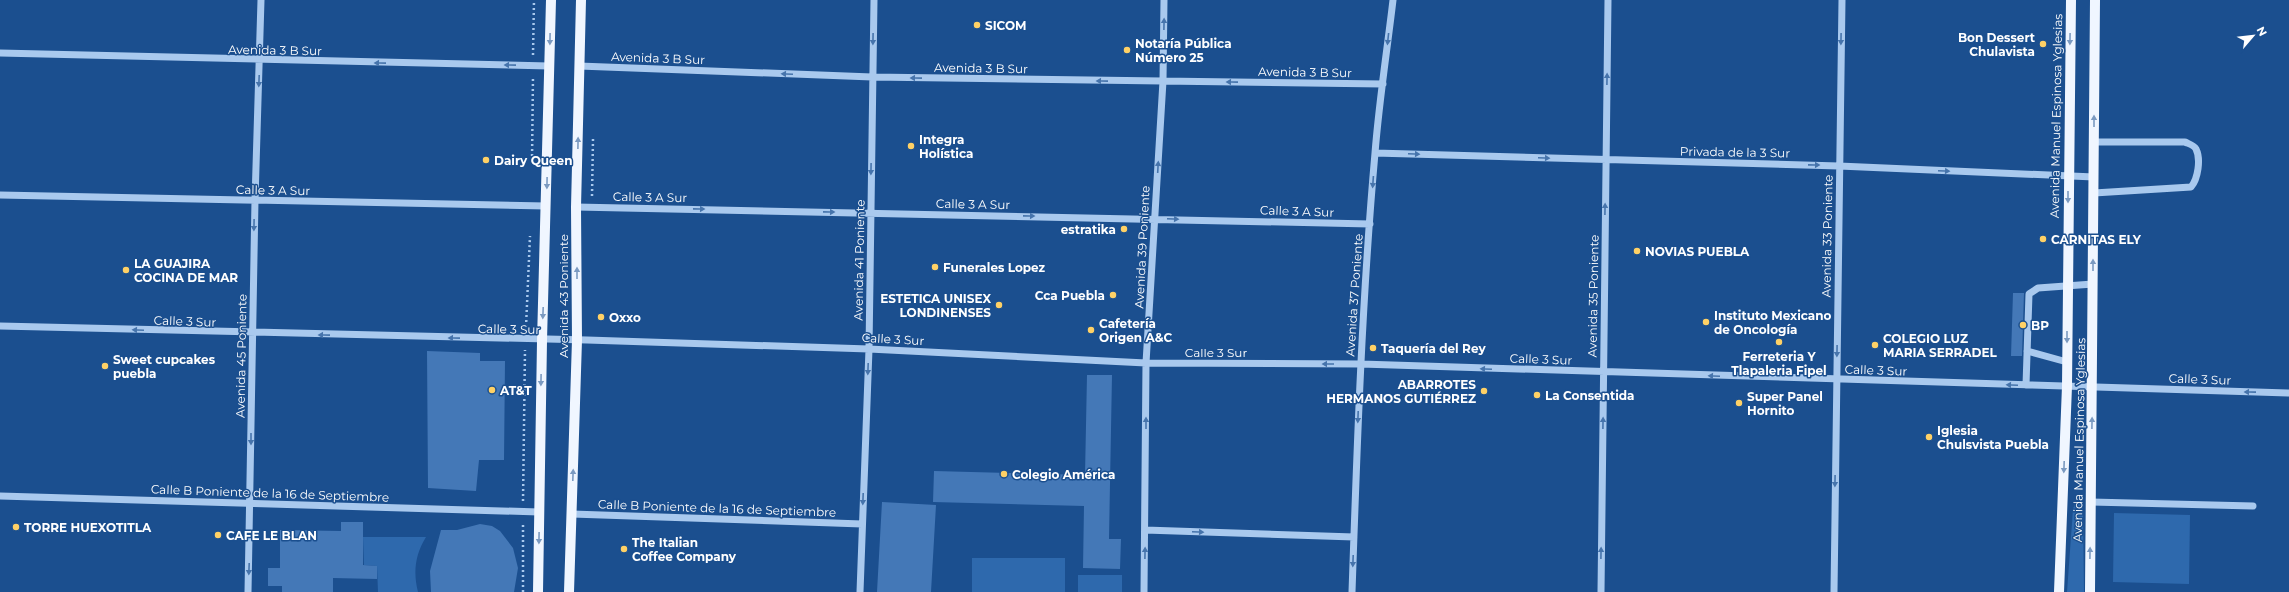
<svg xmlns="http://www.w3.org/2000/svg" width="2289" height="592" font-family="Montserrat,sans-serif">
<style>
.green{fill:#2e69ad}
.building{fill:#4478b7}
.lines{fill:none;stroke-linecap:round;stroke-linejoin:round}
.path{stroke:#a9c9ee;stroke-width:2.5;stroke-dasharray:2 3;stroke-linecap:butt}
.minor{stroke:#a9c9ee;stroke-width:7}
.major{stroke:#f0f6ff;stroke-width:10}
.oneway{fill:#4674ac}
.oneway2{fill:#7b9ac1}
.poi-dot{fill:#ffd166;stroke:#1b4f8f;stroke-width:1.5}
.labels{text-anchor:middle;dominant-baseline:central;stroke-width:3;stroke-linejoin:round;paint-order:stroke}
.poi-label{font-size:12px;font-weight:bold;fill:#fff;stroke:#1b4f8f;text-anchor:start}
.street-label{font-size:12px;fill:#fff;stroke:#1b4f8f}
</style>
<rect width="100%" height="100%" fill="#1b4f8f"/>
<path class="green" d="M2077,498l6,10 1,84h-17l6,-83z
M2114,513l76,2 -1,69 -76,-2z
M363,537h63c-11,18 -13,35 -8,55h-40l-1,-26 -13,-1z
M972,558h93v34h-93z
M1078,575h44v17h-44z"/>
<path class="building" d="M2013,293h11l-2,63h-11z
M427,351l53,2v8h25l-1,99h-25l-3,31 -48,-3z
M1087,375h25l-3,164h12l-1,30 -37,-1 1,-62 -151,-4 1,-31 151,4z
M882,502l54,3 -5,87h-54z
M341,522h22v43l14,1v13l-44,-1v14h-51v-6h-14v-18h12v-38l61,1z
M480,524l12,2 8,5 13,17 5,20 -4,24h-83l-1,-21 11,-41h16z"/>
<g class="lines">
<path class="path" d="M533,55l1,-55
M532,161l1,-85
M592,196l1,-57
M526,327l4,-91
M523,501l2,-151
M523,592v-70"/>
<path class="minor" d="M0,53l549,13
M579,66l293,11 511,7
M1375,153l464,13 255,11
M2094,193l97,-6c7,-8 10,-28 5,-38 -2,-4 -7,-5 -11,-7h-91
M0,195l546,11
M576,207l794,17
M0,326l587,14 282,9 277,14 215,1 928,29
M2027,351l40,11
M2026,385l3,-91 9,-6 55,-4
M0,496l539,16
M2091,502l162,4
M572,514l290,10
M1145,530l209,7
M248,592l7,-392 6,-200
M860,592l9,-243 5,-349
M1144,592l2,-229 17,-282 1,-81
M1352,592c5,-146 10,-293 23,-439 4,-51 12,-102 18,-153
M1601,592l7,-592
M1834,592l8,-592"/>
<path class="major" d="M538,592l4,-251 9,-341
M569,592l8,-252 -1,-133 5,-207
M2059,592l8,-206 4,-386
M2090,592l5,-592"/>
</g>
<defs><path id="oneway-solid" d="M-6-.8H1V-3.2L6.5 0L1 3.2V.8H-6Z"/></defs>
<g class="oneway">
<use href="#oneway-solid" transform="translate(1164 24) rotate(-89)"/>
<use href="#oneway-solid" transform="translate(873 39) rotate(91)"/>
<use href="#oneway-solid" transform="translate(1388 39) rotate(96)"/>
<use href="#oneway-solid" transform="translate(1841 39) rotate(91)"/>
<use href="#oneway-solid" transform="translate(380 63) rotate(-179)"/>
<use href="#oneway-solid" transform="translate(510 65) rotate(-179)"/>
<use href="#oneway-solid" transform="translate(787 74) rotate(-178)"/>
<use href="#oneway-solid" transform="translate(916 78) rotate(-179)"/>
<use href="#oneway-solid" transform="translate(1607 79) rotate(-89)"/>
<use href="#oneway-solid" transform="translate(259 81) rotate(92)"/>
<use href="#oneway-solid" transform="translate(1102 81) rotate(-179)"/>
<use href="#oneway-solid" transform="translate(1232 82) rotate(-179)"/>
<use href="#oneway-solid" transform="translate(1414 154) rotate(2)"/>
<use href="#oneway-solid" transform="translate(1544 158) rotate(2)"/>
<use href="#oneway-solid" transform="translate(1814 165) rotate(1)"/>
<use href="#oneway-solid" transform="translate(1158 167) rotate(-87)"/>
<use href="#oneway-solid" transform="translate(871 169) rotate(91)"/>
<use href="#oneway-solid" transform="translate(1944 171) rotate(3)"/>
<use href="#oneway-solid" transform="translate(1373 182) rotate(94)"/>
<use href="#oneway-solid" transform="translate(699 209) rotate(1)"/>
<use href="#oneway-solid" transform="translate(1605 209) rotate(-89)"/>
<use href="#oneway-solid" transform="translate(829 212) rotate(1)"/>
<use href="#oneway-solid" transform="translate(1029 216) rotate(1)"/>
<use href="#oneway-solid" transform="translate(1173 219) rotate(2)"/>
<use href="#oneway-solid" transform="translate(254 225) rotate(91)"/>
<use href="#oneway-solid" transform="translate(138 330) rotate(-178)"/>
<use href="#oneway-solid" transform="translate(324 335) rotate(-179)"/>
<use href="#oneway-solid" transform="translate(454 338) rotate(-179)"/>
<use href="#oneway-solid" transform="translate(1837 351) rotate(91)"/>
<use href="#oneway-solid" transform="translate(1328 364) rotate(-180)"/>
<use href="#oneway-solid" transform="translate(868 369) rotate(92)"/>
<use href="#oneway-solid" transform="translate(1486 369) rotate(-178)"/>
<use href="#oneway-solid" transform="translate(1714 376) rotate(-178)"/>
<use href="#oneway-solid" transform="translate(2012 385) rotate(-178)"/>
<use href="#oneway-solid" transform="translate(2250 392) rotate(-179)"/>
<use href="#oneway-solid" transform="translate(1358 417) rotate(92)"/>
<use href="#oneway-solid" transform="translate(1146 423) rotate(-90)"/>
<use href="#oneway-solid" transform="translate(1603 423) rotate(-89)"/>
<use href="#oneway-solid" transform="translate(251 439) rotate(90)"/>
<use href="#oneway-solid" transform="translate(1835 481) rotate(91)"/>
<use href="#oneway-solid" transform="translate(863 499) rotate(92)"/>
<use href="#oneway-solid" transform="translate(1198 532) rotate(2)"/>
<use href="#oneway-solid" transform="translate(1145 553) rotate(-89)"/>
<use href="#oneway-solid" transform="translate(1601 553) rotate(-89)"/>
<use href="#oneway-solid" transform="translate(1353 561) rotate(92)"/>
<use href="#oneway-solid" transform="translate(249 569) rotate(92)"/>
</g>
<g class="oneway2">
<use href="#oneway-solid" transform="translate(550 39) rotate(91)"/>
<use href="#oneway-solid" transform="translate(2070 39) rotate(91)"/>
<use href="#oneway-solid" transform="translate(2094 121) rotate(-90)"/>
<use href="#oneway-solid" transform="translate(578 143) rotate(-89)"/>
<use href="#oneway-solid" transform="translate(547 183) rotate(91)"/>
<use href="#oneway-solid" transform="translate(2068 197) rotate(90)"/>
<use href="#oneway-solid" transform="translate(2093 265) rotate(-90)"/>
<use href="#oneway-solid" transform="translate(577 273) rotate(-90)"/>
<use href="#oneway-solid" transform="translate(543 313) rotate(92)"/>
<use href="#oneway-solid" transform="translate(2067 337) rotate(90)"/>
<use href="#oneway-solid" transform="translate(541 380) rotate(91)"/>
<use href="#oneway-solid" transform="translate(2092 423) rotate(-89)"/>
<use href="#oneway-solid" transform="translate(2064 467) rotate(92)"/>
<use href="#oneway-solid" transform="translate(573 475) rotate(-88)"/>
<use href="#oneway-solid" transform="translate(539 538) rotate(91)"/>
<use href="#oneway-solid" transform="translate(2090 553) rotate(-89)"/>
</g>
<g class="poi-dot">
<circle cx="977" cy="25" r="4"/>
<circle cx="2043" cy="44" r="4"/>
<circle cx="1127" cy="50" r="4"/>
<circle cx="911" cy="146" r="4"/>
<circle cx="486" cy="160" r="4"/>
<circle cx="1124" cy="229" r="4"/>
<circle cx="2043" cy="239" r="4"/>
<circle cx="1637" cy="251" r="4"/>
<circle cx="935" cy="267" r="4"/>
<circle cx="126" cy="270" r="4"/>
<circle cx="1113" cy="295" r="4"/>
<circle cx="999" cy="305" r="4"/>
<circle cx="601" cy="317" r="4"/>
<circle cx="1706" cy="322" r="4"/>
<circle cx="2023" cy="325" r="4"/>
<circle cx="1091" cy="330" r="4"/>
<circle cx="1779" cy="342" r="4"/>
<circle cx="1875" cy="345" r="4"/>
<circle cx="1373" cy="348" r="4"/>
<circle cx="105" cy="366" r="4"/>
<circle cx="492" cy="390" r="4"/>
<circle cx="1484" cy="391" r="4"/>
<circle cx="1537" cy="395" r="4"/>
<circle cx="1739" cy="403" r="4"/>
<circle cx="1929" cy="437" r="4"/>
<circle cx="1004" cy="474" r="4"/>
<circle cx="16" cy="527" r="4"/>
<circle cx="218" cy="535" r="4"/>
<circle cx="624" cy="549" r="4"/>
</g>
<g class="labels">
<g class="poi-label">
<text x="985" y="25">SICOM</text>
<text x="2035" y="37" text-anchor="end">Bon Dessert<tspan x="2035" dy="14">Chulavista</tspan></text>
<text x="1135" y="43">Notaría Pública<tspan x="1135" dy="14">Número 25</tspan></text>
<text x="919" y="139">Integra<tspan x="919" dy="14">Holística</tspan></text>
<text x="494" y="160">Dairy Queen</text>
<text x="1116" y="229" text-anchor="end">estratika</text>
<text x="2051" y="239">CARNITAS ELY</text>
<text x="1645" y="251">NOVIAS PUEBLA</text>
<text x="134" y="263">LA GUAJIRA<tspan x="134" dy="14">COCINA DE MAR</tspan></text>
<text x="943" y="267">Funerales Lopez</text>
<text x="1105" y="295" text-anchor="end">Cca Puebla</text>
<text x="991" y="298" text-anchor="end">ESTETICA UNISEX<tspan x="991" dy="14">LONDINENSES</tspan></text>
<text x="1714" y="315">Instituto Mexicano<tspan x="1714" dy="14">de Oncología</tspan></text>
<text x="609" y="317">Oxxo</text>
<text x="1099" y="323">Cafetería<tspan x="1099" dy="14">Origen A&amp;C</tspan></text>
<text x="2031" y="325">BP</text>
<text x="1883" y="338">COLEGIO LUZ<tspan x="1883" dy="14">MARIA SERRADEL</tspan></text>
<text x="1381" y="348">Taquería del Rey</text>
<text x="1779" y="356" text-anchor="middle">Ferreteria Y<tspan x="1779" dy="14">Tlapaleria Fipel</tspan></text>
<text x="113" y="359">Sweet cupcakes<tspan x="113" dy="14">puebla</tspan></text>
<text x="1476" y="384" text-anchor="end">ABARROTES<tspan x="1476" dy="14">HERMANOS GUTIÉRREZ</tspan></text>
<text x="500" y="390">AT&amp;T</text>
<text x="1545" y="395">La Consentida</text>
<text x="1747" y="396">Super Panel<tspan x="1747" dy="14">Hornito</tspan></text>
<text x="1937" y="430">Iglesia<tspan x="1937" dy="14">Chulsvista Puebla</tspan></text>
<text x="1012" y="474">Colegio América</text>
<text x="24" y="527">TORRE HUEXOTITLA</text>
<text x="226" y="535">CAFE LE BLAN</text>
<text x="632" y="542">The Italian<tspan x="632" dy="14">Coffee Company</tspan></text>
</g>
<g class="street-label">
<text transform="translate(275 50) rotate(1)">Avenida 3 B Sur</text>
<text transform="translate(658 58) rotate(2)">Avenida 3 B Sur</text>
<text transform="translate(981 68) rotate(1)">Avenida 3 B Sur</text>
<text transform="translate(1305 72) rotate(1)">Avenida 3 B Sur</text>
<text transform="translate(2056 116) rotate(-89)">Avenida Manuel Espinosa Yglesias</text>
<text transform="translate(1735 152) rotate(1)">Privada de la 3 Sur</text>
<text transform="translate(273 190) rotate(1)">Calle 3 A Sur</text>
<text transform="translate(650 197) rotate(1)">Calle 3 A Sur</text>
<text transform="translate(973 204) rotate(1)">Calle 3 A Sur</text>
<text transform="translate(1297 211) rotate(2)">Calle 3 A Sur</text>
<text transform="translate(1827 236) rotate(-89)">Avenida 33 Poniente</text>
<text transform="translate(1142 247) rotate(-87)">Avenida 39 Poniente</text>
<text transform="translate(859 260) rotate(-89)">Avenida 41 Poniente</text>
<text transform="translate(1354 295) rotate(-86)">Avenida 37 Poniente</text>
<text transform="translate(563 296) rotate(-90)">Avenida 43 Poniente</text>
<text transform="translate(1593 296) rotate(-89)">Avenida 35 Poniente</text>
<text transform="translate(185 321) rotate(2)">Calle 3 Sur</text>
<text transform="translate(509 329) rotate(1)">Calle 3 Sur</text>
<text transform="translate(893 339) rotate(3)">Calle 3 Sur</text>
<text x="1216" y="352">Calle 3 Sur</text>
<text transform="translate(241 356) rotate(-89)">Avenida 45 Poniente</text>
<text transform="translate(1541 359) rotate(2)">Calle 3 Sur</text>
<text transform="translate(1876 370) rotate(2)">Calle 3 Sur</text>
<text transform="translate(2200 379) rotate(2)">Calle 3 Sur</text>
<text transform="translate(2079 440) rotate(-89)">Avenida Manuel Espinosa Yglesias</text>
<text transform="translate(270 493) rotate(2)">Calle B Poniente de la 16 de Septiembre</text>
<text transform="translate(717 508) rotate(2)">Calle B Poniente de la 16 de Septiembre</text>
</g>
</g>
<g transform="translate(2253 36) rotate(62)" stroke="#1b4f8f" stroke-width="3" paint-order="stroke">
<path d="M0-3L7 15L0 10L-7 15Z" fill="#ffffff"/>
<text y="-6" font-size="11" font-weight="bold" text-anchor="middle" fill="#ffffff">N</text>
</g>
</svg>
